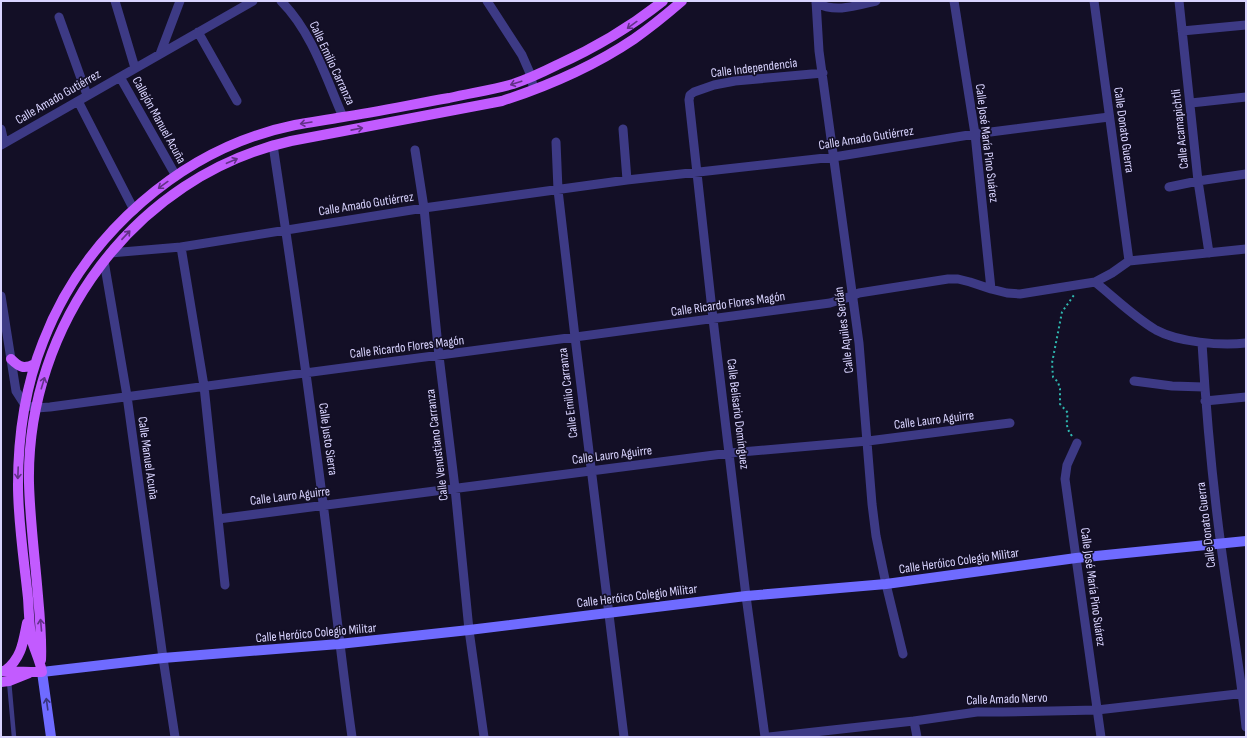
<svg xmlns="http://www.w3.org/2000/svg" width="1247" height="738" font-family="'Sofia Sans Condensed',sans-serif">
<style>
.lines{fill:none;stroke-linecap:round;stroke-linejoin:round}
.path{stroke:#2fb8b0;stroke-width:2;stroke-dasharray:2 3;stroke-linecap:butt}
.lane{stroke:#3d3a85;stroke-width:4.5}
.street{stroke:#3d3a85;stroke-width:9}
.secondary{stroke:#6f6bff;stroke-width:10}
.primary{stroke:#c25bff;stroke-width:10}
.oneway{stroke:#623188}
.oneway2{stroke:#38347d}
.labels{text-anchor:middle;dominant-baseline:central;stroke-width:3.5;stroke-linejoin:round;paint-order:stroke}
.street-label{font-size:13px;fill:#d9d4ff;stroke:#130f26}
</style>
<rect width="100%" height="100%" fill="#130f26"/>
<g class="lines">
<path class="path" d="M1072,436c-6,-8 -6,-13 -4,-23l-8,-9v-15l-2,-7 -5,-5 -1,-14 10,-51 12,-17"/>
<path class="lane" d="M9,681l5,56"/>
<path class="street" d="M115,1l20,67
M281,1c31,31 45,77 62,116
M487,1l35,54 7,16 5,18
M816,1l3,50 40,292 13,161 4,32 10,48 17,70
M954,1l21,133 16,155
M1094,1l35,260
M1179,1l19,180 11,72
M816,3c20,10 39,3 60,-2
M59,17l28,78
M1182,31l64,-6
M198,32l39,69
M160,54l20,-53
M120,77l56,99
M78,101l56,109
M1191,103l55,-6
M1,129l3,13
M623,129l4,51
M556,142l2,48 17,147 49,400
M1,145l252,-144
M273,145c18,119 35,239 50,358 10,78 18,156 29,234
M415,150l9,58 15,148 16,132 14,142 15,107
M1169,187l29,-6 48,-7
M181,247l23,139 21,199
M110,253l71,-6 243,-39 203,-28 207,-23 141,-23 134,-17
M104,261l23,135 36,262 12,79
M1095,282c20,16 39,35 61,48 22,12 64,16 90,13
M1,296l15,95 9,14 11,3 14,-1 780,-104 16,-5 13,-5 89,-14h10l12,3 21,7 16,4 13,1 75,-12 17,-9 17,-12 117,-12
M1202,343c4,67 10,136 19,203 8,60 19,120 25,181
M1134,381l38,5 32,1
M1205,401l41,-4
M1077,443l-10,22 -2,14 36,258
M218,519l512,-66 138,-12 142,-18
M914,721l3,16
M765,737l-19,-141 -33,-277 -24,-219 1,-5 4,-3 20,-7 21,-4 88,-8
M769,737l145,-16 63,-9h26l94,-2 149,-17"/>
<path class="secondary" d="M51,737l-9,-65 121,-14 176,-14 130,-14 277,-34 140,-12 190,-26 170,-17"/>
<path class="primary" d="M11,359c9,9 13,10 24,5
M41,660c1,-21 -1,-42 -3,-64 -3,-38 -8,-75 -9,-113 -3,-158 106,-307 262,-342l211,-40c46,-15 92,-35 132,-62 17,-12 33,-25 48,-38
M6,670c16,-13 17,-28 21,-47
M1,671l30,1h11c-2,-11 -7,-21 -10,-31 -3,-14 -3,-29 -4,-43 -4,-38 -10,-76 -10,-113 0,-48 7,-98 25,-143 41,-107 139,-194 252,-217 16,-3 32,-5 48,-8 35,-5 71,-13 106,-19 21,-5 43,-8 64,-14 15,-5 30,-12 44,-19 40,-18 72,-37 106,-64
M1,682l8,-1 20,-8"/>
</g>
<defs><path id="oneway-shaft" d="M-6 0H5M1.5-3L5.5 0L1.5 3" fill="none" stroke-width="1.6" stroke-linecap="round" stroke-linejoin="round"/></defs>
<g class="oneway">
<use href="#oneway-shaft" transform="translate(632 25) rotate(144)"/>
<use href="#oneway-shaft" transform="translate(516 83) rotate(162)"/>
<use href="#oneway-shaft" transform="translate(306 123) rotate(171)"/>
<use href="#oneway-shaft" transform="translate(357 129) rotate(-11)"/>
<use href="#oneway-shaft" transform="translate(232 161) rotate(-23)"/>
<use href="#oneway-shaft" transform="translate(163 185) rotate(144)"/>
<use href="#oneway-shaft" transform="translate(126 235) rotate(-47)"/>
<use href="#oneway-shaft" transform="translate(43 383) rotate(-73)"/>
<use href="#oneway-shaft" transform="translate(18 473) rotate(92)"/>
<use href="#oneway-shaft" transform="translate(41 625) rotate(-95)"/>
</g>
<use class="oneway2" href="#oneway-shaft" transform="translate(47 704) rotate(-98)"/>
<g class="labels">
<g class="street-label">
<text transform="translate(332 63) rotate(65)">Calle Emilio Carranza</text>
<text transform="translate(754 68) rotate(-7)">Calle Independencia</text>
<text transform="translate(58 97) rotate(-30)">Calle Amado Gutiérrez</text>
<text transform="translate(159 120) rotate(61)">Callejón Manuel Acuña</text>
<text transform="translate(1180 129) rotate(-96)">Calle Acamapichtli</text>
<text transform="translate(1124 130) rotate(82)">Calle Donato Guerra</text>
<text transform="translate(866 138) rotate(-9)">Calle Amado Gutiérrez</text>
<text transform="translate(987 143) rotate(83)">Calle José María Pino Suárez</text>
<text transform="translate(366 204) rotate(-9)">Calle Amado Gutiérrez</text>
<text transform="translate(728 304) rotate(-8)">Calle Ricardo Flores Magón</text>
<text transform="translate(844 330) rotate(-97)">Calle Aquiles Serdán</text>
<text transform="translate(407 347) rotate(-7)">Calle Ricardo Flores Magón</text>
<text transform="translate(568 393) rotate(-97)">Calle Emilio Carranza</text>
<text transform="translate(738 414) rotate(83)">Calle Belisario Domínguez</text>
<text transform="translate(934 420) rotate(-7)">Calle Lauro Aguirre</text>
<text transform="translate(328 439) rotate(82)">Calle Justo Sierra</text>
<text transform="translate(437 445) rotate(-97)">Calle Venustiano Carranza</text>
<text transform="translate(612 455) rotate(-7)">Calle Lauro Aguirre</text>
<text transform="translate(148 458) rotate(82)">Calle Manuel Acuña</text>
<text transform="translate(290 496) rotate(-7)">Calle Lauro Aguirre</text>
<text transform="translate(1206 525) rotate(-97)">Calle Donato Guerra</text>
<text transform="translate(959 561) rotate(-8)">Calle Heróico Colegio Militar</text>
<text transform="translate(1093 587) rotate(82)">Calle José María Pino Suárez</text>
<text transform="translate(637 596) rotate(-7)">Calle Heróico Colegio Militar</text>
<text transform="translate(316 633) rotate(-5)">Calle Heróico Colegio Militar</text>
<text transform="translate(1007 699) rotate(-2)">Calle Amado Nervo</text>
</g>
</g>
<rect width="1247" height="738" fill="none" stroke="#d9d4ff" stroke-width="4"/>
</svg>
